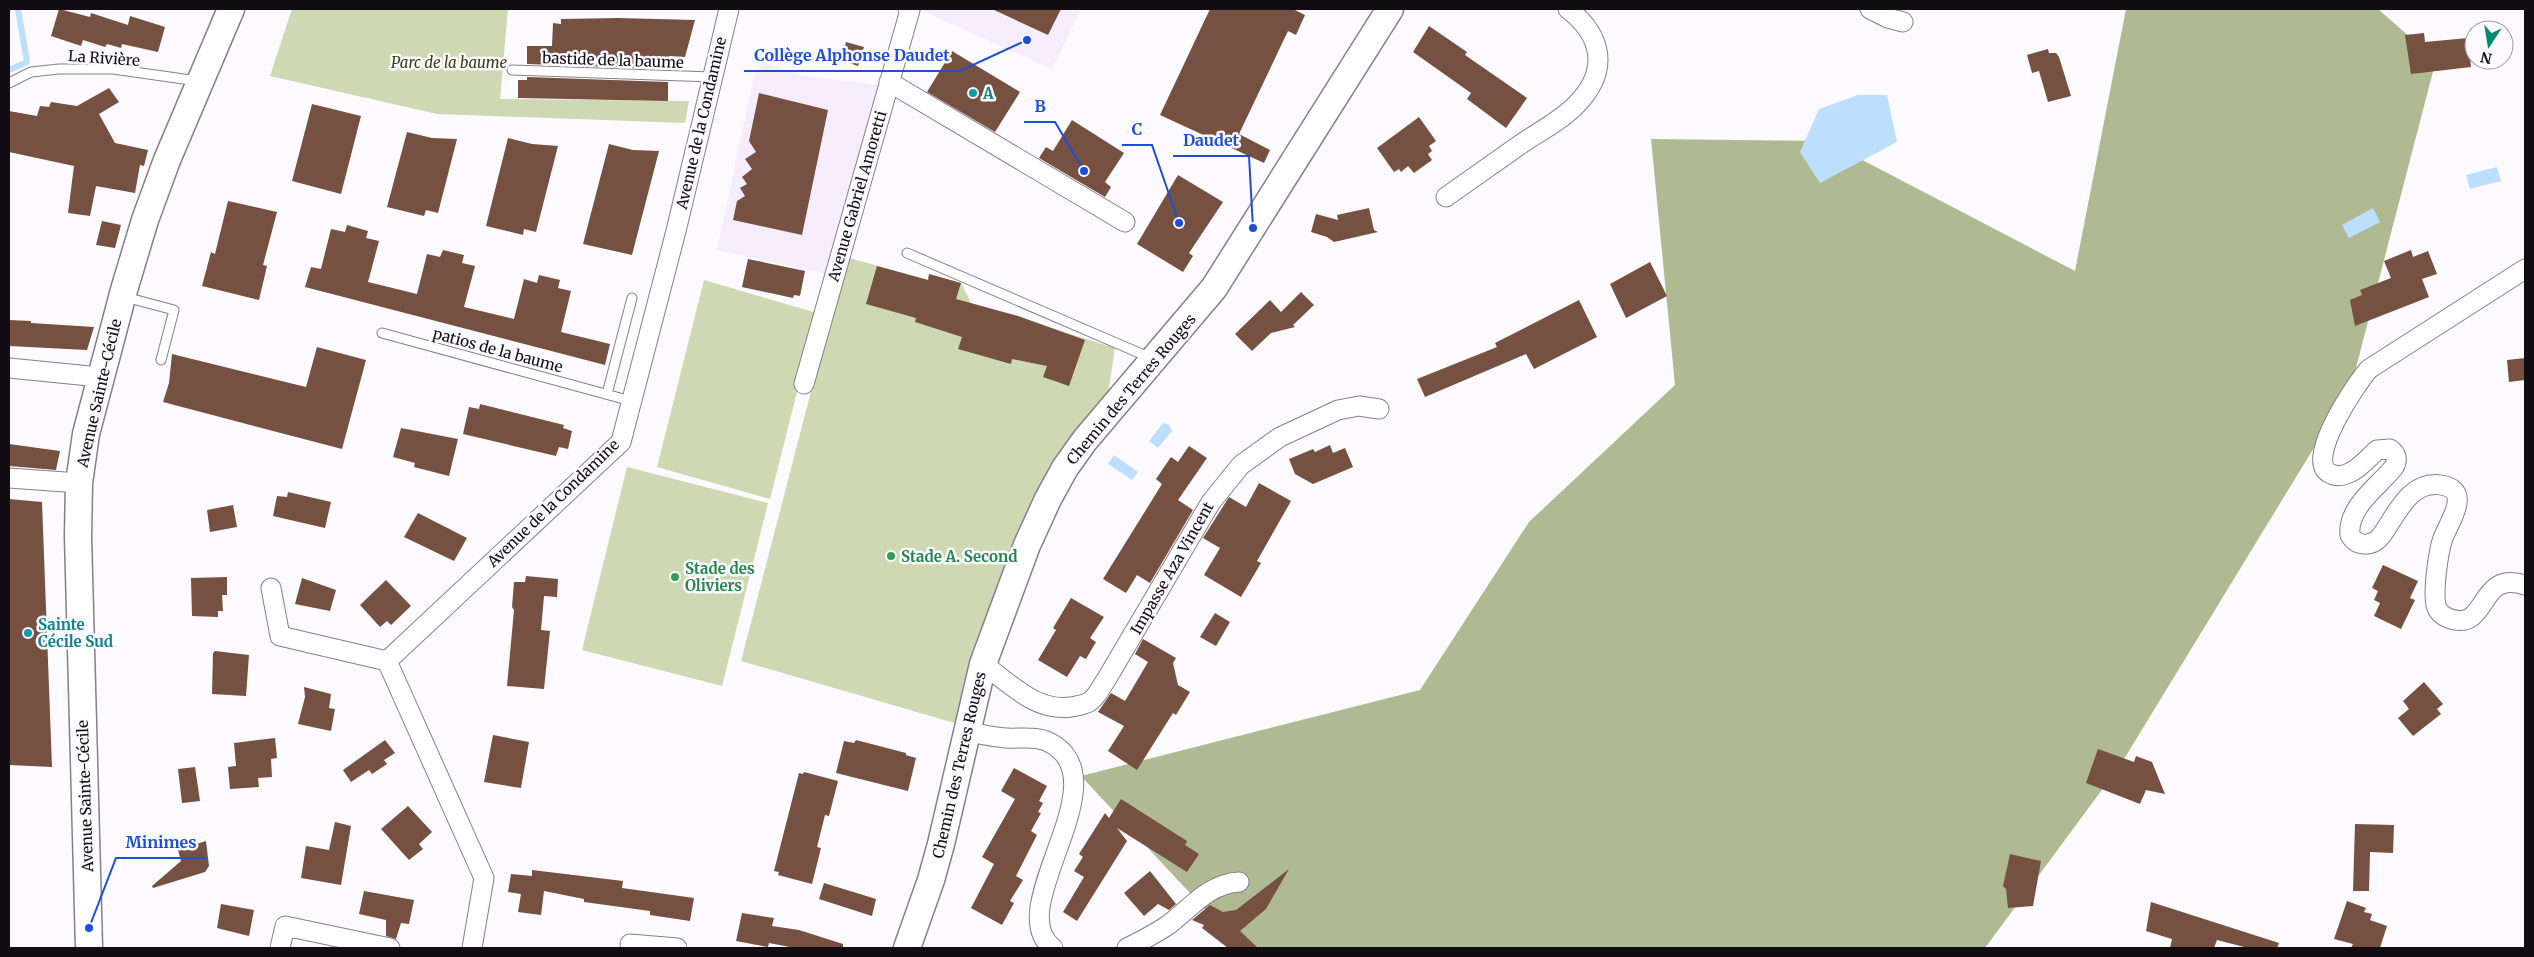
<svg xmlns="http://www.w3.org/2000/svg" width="2534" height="957" font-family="Merriweather,serif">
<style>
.built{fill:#f5ecfc}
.green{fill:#ced8b2}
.forest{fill:#afba92}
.water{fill:#bcdffe}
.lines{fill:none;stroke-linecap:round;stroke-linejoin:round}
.stream{stroke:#bcdffe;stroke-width:6}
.building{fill:#765041}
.lane-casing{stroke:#877d8e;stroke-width:11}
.street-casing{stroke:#877d8e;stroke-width:21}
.secondary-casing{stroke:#877d8e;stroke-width:29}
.lane{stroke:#fff;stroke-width:9}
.street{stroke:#fff;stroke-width:19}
.secondary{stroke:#fff;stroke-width:26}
.culture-dot{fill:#0f9aa8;stroke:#fcfafe;stroke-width:2}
.leisure-dot{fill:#2e9e5b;stroke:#fcfafe;stroke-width:2}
.labels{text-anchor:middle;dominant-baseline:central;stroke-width:5;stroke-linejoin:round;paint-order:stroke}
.street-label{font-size:15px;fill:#110d13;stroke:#fcfafe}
.park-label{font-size:15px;font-style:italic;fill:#363f10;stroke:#fcfafe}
.culture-label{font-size:15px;font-weight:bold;fill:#0d838f;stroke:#fcfafe;text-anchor:start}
.leisure-label{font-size:15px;font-weight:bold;fill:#27864d;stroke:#fcfafe;text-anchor:start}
.leader{fill:none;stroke:#1d4ed8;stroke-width:2}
.callout-dot{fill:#1d4ed8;stroke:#fcfafe;stroke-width:2}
.callout-label{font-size:16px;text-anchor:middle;font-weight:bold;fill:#1d4ed8;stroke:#fcfafe;stroke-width:5;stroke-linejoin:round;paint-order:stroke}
</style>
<rect width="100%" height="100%" fill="#fcfafe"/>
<path class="built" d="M924,9h157l-29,60 -127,-57z
M763,62l35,13 81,10 -50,189 -112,-24 37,-174z"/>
<path class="green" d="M292,9h216l-8,90 189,2 -4,22 -248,-9 -167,-38z
M846,257l82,23 1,-6 32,9 10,20 144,45 -8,53 -149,323 -217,-63z
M704,280l113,33 -47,186 -113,-32z
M627,467l141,36 -46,183 -140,-36z"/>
<path class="forest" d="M2126,9h252l58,51 -85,327 -230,377 -136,184h-744l-160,-172 339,-86 109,-168 146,-137 -24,-246 175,2 249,130z"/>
<path class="water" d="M1858,95h29l10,47 -77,41 -20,-31 19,-43z
M2497,167l4,14 -31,8 -4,-14z
M2373,208l7,14 -31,16 -7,-13z
M1163,423l6,2 3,6 -14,17 -9,-7z
M1114,455l24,17 -6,8 -24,-16z"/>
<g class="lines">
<path class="stream" d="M9,70l18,-8 -9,-53"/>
</g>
<path class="building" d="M59,9l31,8 1,-4 37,12 2,-9 35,11 -7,25 -36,-8 -1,4 -14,-4 -2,3 -22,-7 -2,6 -30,-10z
M992,9h69l-13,26z
M1210,9h83l12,6 -9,20 -8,-4 -49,103 31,16 -6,13 -104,-48z
M561,19l57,-1 77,2 -10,37 -16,-1 -1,13 -141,-5v-18h25l1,-23 8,1z
M1429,26l38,26 -2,3 62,43 -21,30 -39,-29 4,-6 -58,-41z
M2424,33l1,9 43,-4 3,29 -60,7 -6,-39z
M846,42l18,5 -6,19 -17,-6z
M2048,49l1,4h7l3,4 12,39 -23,6 -9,-31 -7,2 -5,-18z
M952,51l68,41 -25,40 -68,-40z
M527,77l141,5v19l-150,-3v-18h9z
M109,88l10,14 -20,12 16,29 33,7 -4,16 -4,-1 -5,28 -39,-7 -6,30 -22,-3 6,-47 -65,-14v-41l28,5 3,-10 9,1 2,-5 26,4z
M759,93l69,17 -26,125 -69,-15 4,-19 8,-5 -5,-8 7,-4 -5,-7 10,-8 -7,-10 11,-7 -7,-11z
M312,104l49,12 -20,78 -49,-13z
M1419,117l17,24 -7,5 3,5 -4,3 4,6 -18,13 -6,-7 -7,6 -2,-3 -5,3 -17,-24z
M1072,120l52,33 -19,29 6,5 -6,10 -66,-39 7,-11 7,4z
M407,132l25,6 25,1 -19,74 -12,-3 -2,6 -37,-9z
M508,138l24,6 26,2 -22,86 -12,-3 -1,6 -37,-9z
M609,144l24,6 26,1 -27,104 -49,-11z
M1178,175l45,27 -34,51 4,3 -10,16 -46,-28z
M228,201l49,11 -14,53 4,1 -8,34 -57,-14 9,-34 4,2z
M1369,208l5,22 4,2 -44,10 -7,-5 -16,-5 5,-18 22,6 -1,-5z
M102,221l19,4 -6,23 -19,-3z
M347,225l21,6 -2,7 13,3 -11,41 49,12 10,-40 13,3 3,-7 21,5 -2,8 13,3 -11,41 50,12 10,-40 13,4 2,-8 21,5 -2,8 13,3 -10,41 49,12 -5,21 -300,-78 6,-20 10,2 10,-40 14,3z
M2411,250l2,7 15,-6 9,23 -15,5 7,18 -74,29 -5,-26 12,-5 -2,-5 31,-12 -7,-17z
M748,259l57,12 -5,25 -6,-1 -1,3 -51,-11z
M1650,262l17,34 -41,22 -16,-34z
M877,266l51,14 1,-6 32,9 -5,16 62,17 67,24 -16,46 -26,-9 4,-11 -35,-7 -1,5 -53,-15 4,-12 -47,-15 1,-4 -50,-14z
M1301,292l13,13 -21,20 2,2 -24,6 -19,18 -17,-17 35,-34 11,12z
M1579,300l18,37 -63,32 -8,-15 -101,43 -8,-18 80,-32 -2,-4z
M9,320l22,1v2l63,4 -7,23 -78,-4z
M317,347l49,13 -24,89 -179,-47 6,-19 3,-29 134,33z
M2525,358v22l-16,2 -2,-22z
M480,404l84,21 -1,3 9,3 -4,18 -9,-2 -3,9 -93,-22 6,-27 10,2z
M401,428l57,11 -9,37 -35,-9 1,-4 -22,-6z
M9,444l51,7 -4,19 -47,-4z
M1330,445l3,8 12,-5 8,19 -40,17 -18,-10 -6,-15 24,-10 2,3z
M1189,446l18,12 -29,42 15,10 -43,73 -13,-8 -11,18 -23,-14 59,-95 -6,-5 15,-22 7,5z
M1259,483l32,18 -34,60 4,2 -20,34 -37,-22 16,-27 -17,-10 26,-41 17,10z
M288,492l43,10 -6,26 -52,-12 4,-20 10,1z
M9,499l33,3 10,265 -43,-2z
M233,505l4,22 -27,5 -3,-22z
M418,513l49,25 -13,23 -50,-24z
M2383,565l35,16 -8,17 5,2 -14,29 -27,-13 6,-13 -6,-3 4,-9 -6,-3z
M526,576l32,3 -1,18 -13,-1 -3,34 9,1 -6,58 -37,-3 7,-76 -2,-3 2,-25h11z
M227,577v18h-5l1,16h-5v6l-26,-1 -1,-38z
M302,578l34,12 -6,21 -35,-7z
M386,580l25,26 -20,19 -4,-4 -7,6 -20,-22z
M1071,598l33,19 -14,21 6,4 -10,17 -6,-3 -13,21 -29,-17 18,-30 -3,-2z
M1215,613l15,9 -14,24 -16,-9z
M1143,639l33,19 -3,5 5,22 12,7 -14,23 -3,-2 -36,57 -29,-19 16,-25 -26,-14 13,-19 14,8 23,-39 -13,-8z
M215,651l34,4 -3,41 -34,-2 1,-41z
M2424,682l19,22 -6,5 4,5 -28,22 -15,-18 11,-9 -6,-8z
M304,687l27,7 -2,14 6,1 -4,22 -33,-7 7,-27z
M493,735l36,7 -8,46 -37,-6z
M275,738l2,20 -6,1 1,18 -14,1 1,9 -29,2 -2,-22 8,-1 -2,-23z
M385,740l10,13 -11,7 3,4 -15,10 -3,-4 -18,12 -8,-12z
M856,740l50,13v2l10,3 -8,33 -72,-18 8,-32 10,2z
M2098,749l36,13 2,-6 16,6 13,32 -19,-4 -6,14 -54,-21z
M195,767l5,34 -18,2 -4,-34z
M1014,768l33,18 -8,15 4,2 -5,9 3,1 -10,18 6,4 -21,41 7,4 -13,21 4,2 -12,22 -31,-17 23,-44 -12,-7 33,-58 -14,-8z
M804,772l34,9 -9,35 -4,-1 -8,32 4,1 -9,36 -34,-9 1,-3 -5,-1 25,-98 4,1z
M1121,799l66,42 -2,4 14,9 -12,18 -70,-44 10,13 -50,80 -14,-9 21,-35 -10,-6 9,-14 -4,-3 26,-41 4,5z
M408,806l24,26 -13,12 4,5 -14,11 -28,-31z
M335,822l16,4 -10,59 -40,-7 5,-32 23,4z
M2355,824l39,1 -1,28 -23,-1 -1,39h-16z
M206,841l3,25 -4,6 -52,16 -1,-2 29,-25 -3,-11z
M2010,854l31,7 -8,45 -25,2 -2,-19 -3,-3z
M1289,869l-23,40 -26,22 18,17h-30l-26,-20 2,-3 -12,-5 18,-15 13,7 13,-2z
M532,870l91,11 -1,7 72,10 -4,23 -40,-6v-4l-66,-9v-3l-40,-8 -3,24 -23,-3 3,-18 -13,-2 3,-18 21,2z
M1150,871l26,33 -7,6 -11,-6 -14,12 -20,-23z
M824,883l52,16 -4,17 -53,-17z
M364,891l50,9 -5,24 -8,-1 -5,16 -10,-3v-16l-27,-6z
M2347,901l19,7 -2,4 8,2 -2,6 17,6 -7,22h-29l2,-4 -19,-5z
M2151,902l128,41 -2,5h-29l-31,-8 -3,8h-44l2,-9 -26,-8z
M221,904l33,6 -5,26 -32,-8z
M742,913l32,5 -2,8 27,4 44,14v4h-48l-26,-5 -1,4 -32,-6z"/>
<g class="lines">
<defs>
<path id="lane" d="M512,70l200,7
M9,83l22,-11 28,-3h54l85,12
M907,253l244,105
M125,297l49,13 -13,50
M382,333l249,68
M607,394l25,-96"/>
<path id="street" d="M1870,9l18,9 15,4
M889,82l236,140
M1446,197c25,-18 50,-35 75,-53 19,-13 41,-24 56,-40 32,-33 26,-68 -9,-95
M2525,269l-156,100c-13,15 -64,90 -40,104 7,4 15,3 22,-1 10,-5 18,-15 26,-22l13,-1c7,5 8,11 4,18 -15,19 -47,40 -44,68 7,12 22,12 31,1 15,-20 28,-56 60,-51 34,5 5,41 1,56 -4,14 -9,50 -6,64 1,6 7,11 12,13 42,16 28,-49 77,-33
M9,368l91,9
M804,384l106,-374 -2,-1
M9,478l70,5
M271,588l9,48 107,25
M387,661l234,-219 55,-211 53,-222
M387,661l97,217 -12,70
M983,664c27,19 52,48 88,43 6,-1 13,-2 18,-5 8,-5 12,-15 17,-22l105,-178 30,-37 39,-28 58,-27 21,-4 20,3
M965,731c14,3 28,6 41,7 17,1 33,-3 48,7 64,41 -53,165 -1,203
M630,944l47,4
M280,948l5,-22 105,22
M1127,948c14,-7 28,-14 41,-23 23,-17 40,-41 71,-43"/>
<path id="secondary" d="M89,948l-11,-412 1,-53 7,-49 38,-144 21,-70 22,-60 64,-151
M907,948l24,-68 10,-36 42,-180 44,-119 21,-46 17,-31 20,-28 129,-152 176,-279"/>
</defs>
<use href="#lane" class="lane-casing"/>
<use href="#street" class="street-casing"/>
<use href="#secondary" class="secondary-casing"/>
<use href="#lane" class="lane"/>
<use href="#street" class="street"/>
<use href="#secondary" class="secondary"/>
</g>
<g class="culture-dot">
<circle cx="973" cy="93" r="5"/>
<circle cx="28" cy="633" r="5"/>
</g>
<g class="leisure-dot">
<circle cx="891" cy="556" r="5"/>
<circle cx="675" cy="577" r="5"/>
</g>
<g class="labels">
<g class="street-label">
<text transform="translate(104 58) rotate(4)">La Rivière</text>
<text transform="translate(613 60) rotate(2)">bastide de la baume</text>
<text transform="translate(701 123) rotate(-77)">Avenue de la Condamine</text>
<text transform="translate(857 196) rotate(-74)">Avenue Gabriel Amoretti</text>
<text transform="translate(498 350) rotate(15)">patios de la baume</text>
<text transform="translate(1131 389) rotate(-50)">Chemin des Terres Rouges</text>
<text transform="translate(99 393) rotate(-77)">Avenue Sainte-Cécile</text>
<text transform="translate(553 503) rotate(-44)">Avenue de la Condamine</text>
<text transform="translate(1172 568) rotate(-60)">Impasse Aza Vincent</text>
<text transform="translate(959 765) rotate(-77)">Chemin des Terres Rouges</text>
<text transform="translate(85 796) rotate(-92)">Avenue Sainte-Cécile</text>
</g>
<g class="park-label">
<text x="449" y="62">Parc de la baume</text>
</g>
<g class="culture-label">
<text x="983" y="93">A</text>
<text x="38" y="624">Sainte<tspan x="38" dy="17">Cécile Sud</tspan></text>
</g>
<g class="leisure-label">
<text x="901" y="556">Stade A. Second</text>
<text x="685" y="568">Stade des<tspan x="685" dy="17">Oliviers</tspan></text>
</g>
</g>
<path class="leader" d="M1027 40L960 71H744M1084 171L1055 122H1024M1179 223L1152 145H1122M1253 228L1249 156H1173M89 928L116 858H207"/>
<g class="callout-dot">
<circle cx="1027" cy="40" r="5"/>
<circle cx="1084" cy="171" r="5"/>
<circle cx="1179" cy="223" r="5"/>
<circle cx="1253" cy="228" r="5"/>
<circle cx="89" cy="928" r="5"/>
</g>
<g class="callout-label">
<text x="852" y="61">Collège Alphonse Daudet</text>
<text x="1040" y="112">B</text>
<text x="1137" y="135">C</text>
<text x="1211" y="146">Daudet</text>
<text x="161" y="848">Minimes</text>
</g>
<rect width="2534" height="957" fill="none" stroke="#110d13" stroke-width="20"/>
<g transform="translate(2489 45) rotate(192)"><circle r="24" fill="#fcfafe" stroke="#9e9ba0"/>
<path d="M0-4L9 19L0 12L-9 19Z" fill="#008970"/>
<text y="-8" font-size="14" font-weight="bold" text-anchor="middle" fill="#110d13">N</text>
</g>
</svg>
